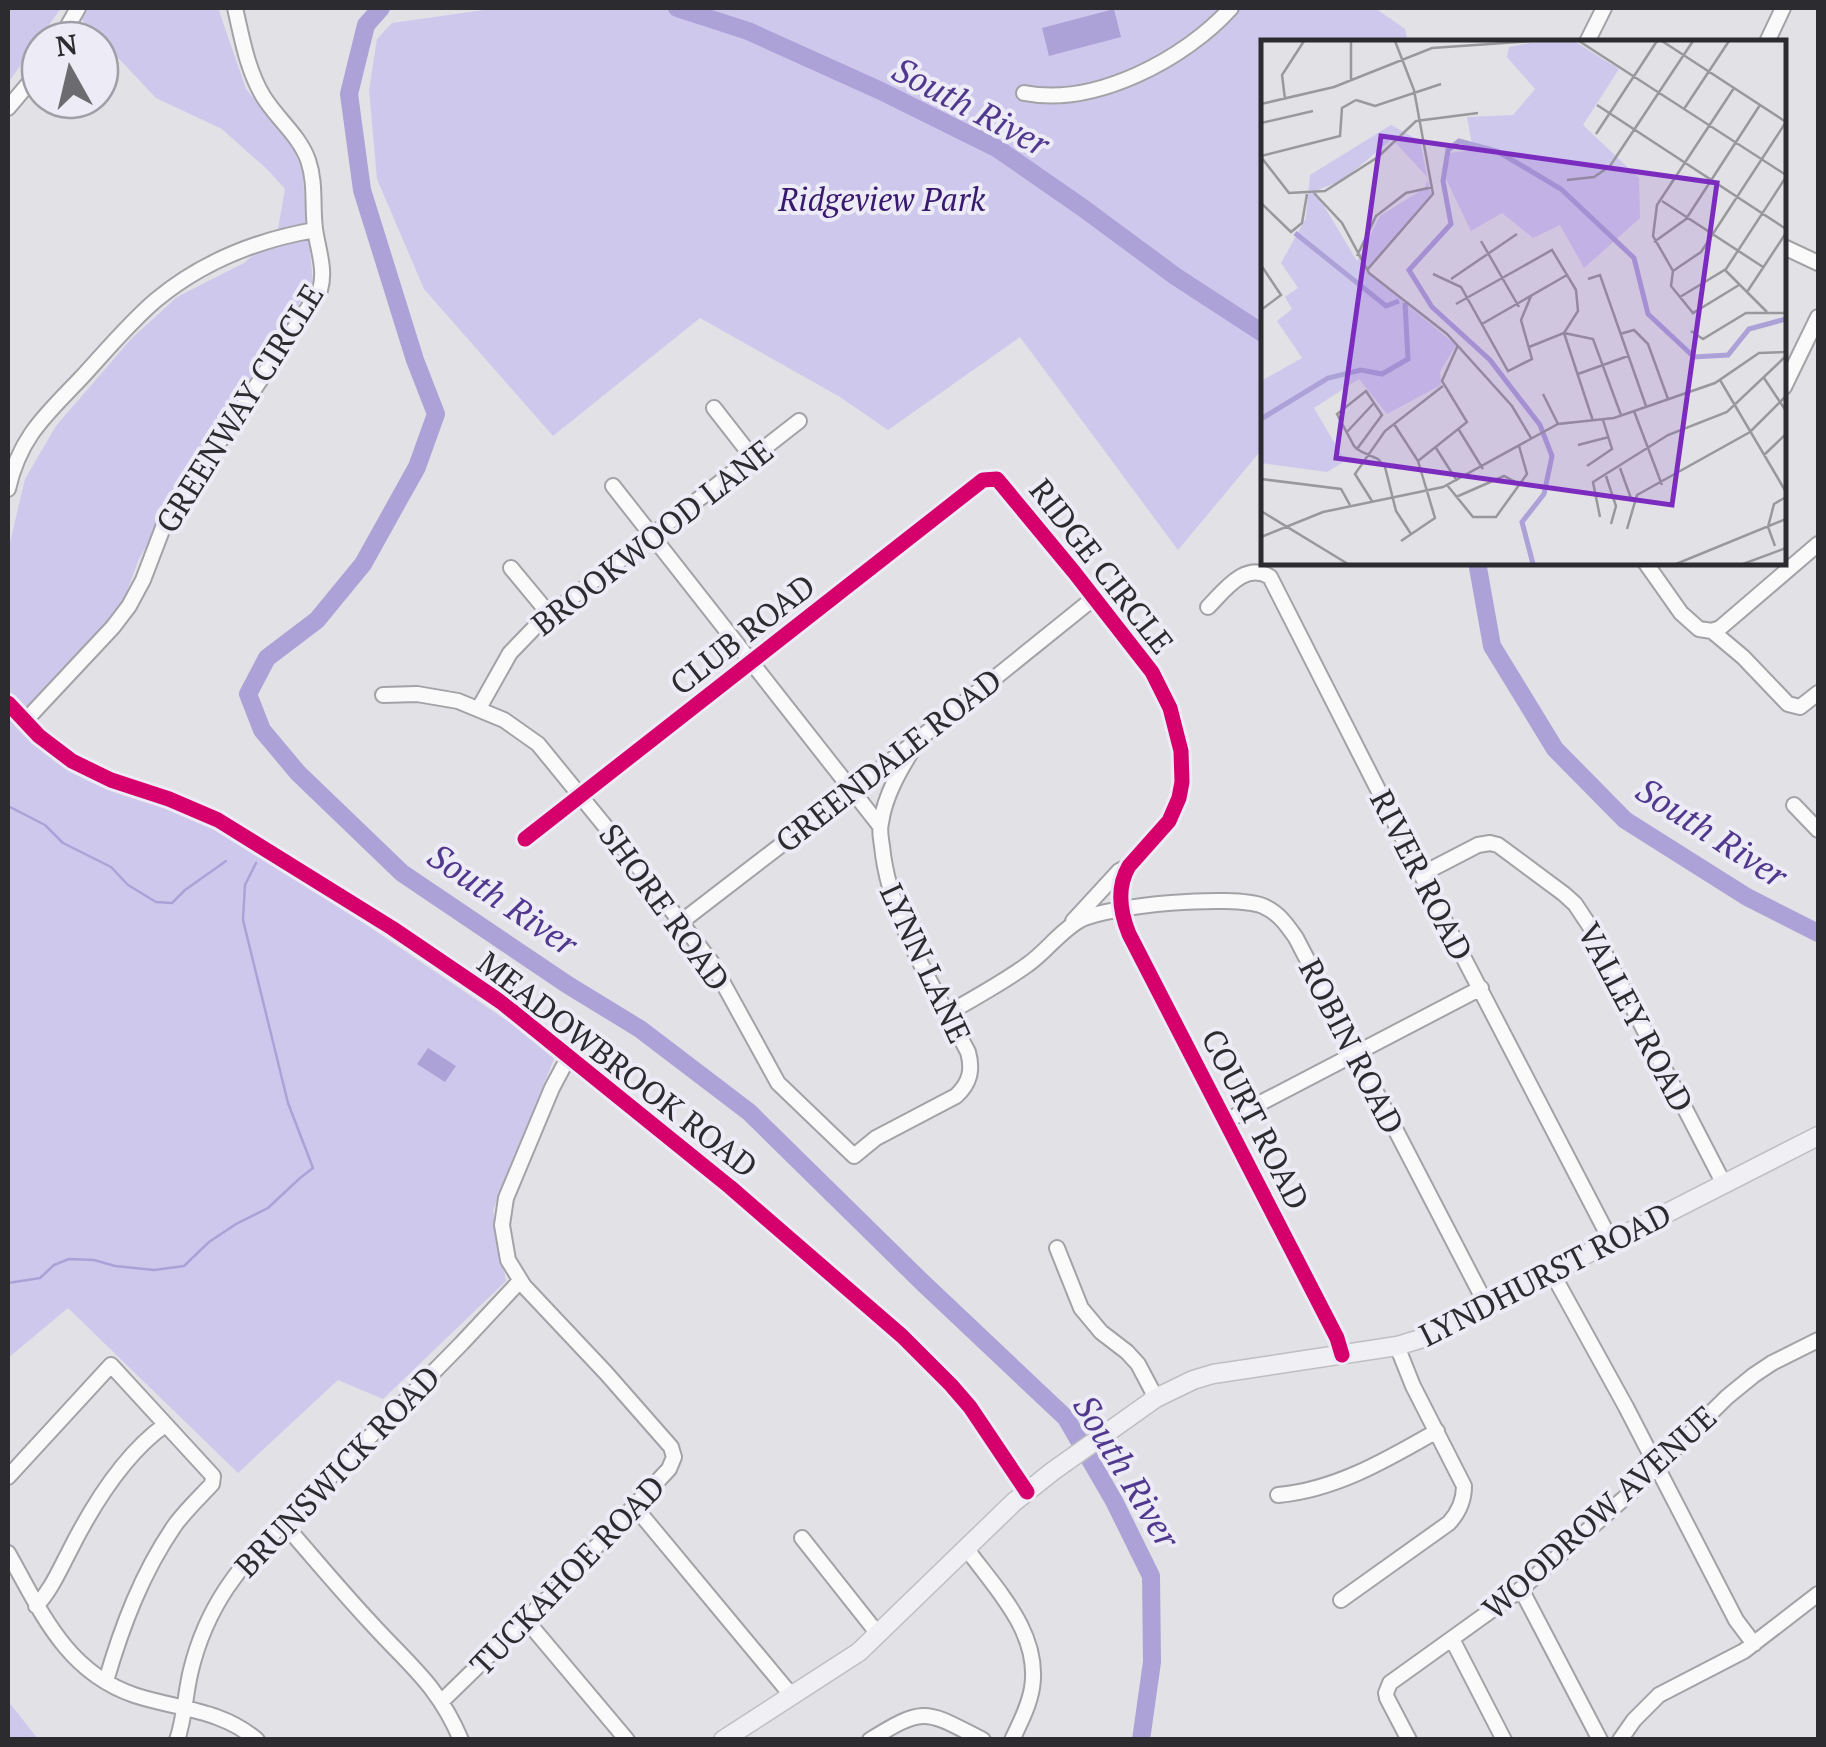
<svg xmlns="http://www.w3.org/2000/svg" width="1826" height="1747" font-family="'PT Serif',serif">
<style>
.green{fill:#cec8ed}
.water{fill:#aca2d7}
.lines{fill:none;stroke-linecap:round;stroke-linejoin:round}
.stream{stroke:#aca2d7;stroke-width:2.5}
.river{stroke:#aca2d7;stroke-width:18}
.minor-casing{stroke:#a3a3a7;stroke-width:18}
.major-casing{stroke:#bfbfc1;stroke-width:21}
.minor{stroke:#fafafb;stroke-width:14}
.major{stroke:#efeff4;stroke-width:18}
.cycleway-casing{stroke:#edebf6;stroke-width:21}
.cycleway{stroke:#d6006c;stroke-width:15}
.labels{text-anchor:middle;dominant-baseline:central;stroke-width:8;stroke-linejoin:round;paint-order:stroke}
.park-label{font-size:32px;font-style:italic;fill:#371a6f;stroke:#edebf6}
.street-label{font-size:32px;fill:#2c2c30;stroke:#edebf6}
.water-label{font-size:35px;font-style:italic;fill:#50388e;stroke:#edebf6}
.inset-river{fill:none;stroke:#aca2d7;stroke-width:5}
.inset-road{fill:none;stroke:#99999d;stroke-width:2.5}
.view{fill:#7b2cbf;fill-opacity:0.15;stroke:#7b2cbf;stroke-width:5}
.inset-edge{fill:none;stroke:#2c2c30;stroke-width:5}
</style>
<rect width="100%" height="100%" fill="#e1e1e6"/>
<path class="green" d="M8,8h53l-53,75z
M71,8h147l28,81 44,51 12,30 11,112 -131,201 -44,78 -15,42 -93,104 -8,24 23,21 78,43 52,16 55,26 72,44 254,173 -63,156 13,71 -123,118 -45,-19 -100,93 -170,-165 -60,50v-807l17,-72 31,-53 75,-87 46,-42 67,-34 16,-14 15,-3 10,-57 -16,-18 -47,-42 -66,-31z
M498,8h877l30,21 3,13h-144l-1,406 -85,102 -158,-213 -132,93 -48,-33 -140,-79 -147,118 -129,-147 -47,-110 -8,-89 8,-51 15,-16z
M8,1701l30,38h-30z"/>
<path class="water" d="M1114,9l7,28 -72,19 -7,-28z
M428,1048l28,18 -11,16 -28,-18z"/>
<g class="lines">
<path class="stream" d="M8,806l37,19 18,18 48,24 17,18 28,17 16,1 13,-13 41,-29
M8,1283l32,-5 14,-13 15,-6 25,1 21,6 39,4 30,-4 25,-24 27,-18 32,-16 32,-30 13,-10 -25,-65 -45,-183 2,-35 11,-22"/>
<path class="river" d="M381,8l-15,17 -17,69 13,96 53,170 21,54 -19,53 -54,97 -46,56 -50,38 -19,36 14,36 36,43 104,100 166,112 72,44 109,83 173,170 144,136 48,83 37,75 1,86 -11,78
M677,8l71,23 133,60 117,58 85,59 92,68 89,58
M1477,562l15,84 63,103 70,71 122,77 71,36"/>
<defs>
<path id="minor" d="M60,40l18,-32
M1587,42l17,-34
M1767,42l16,-34
M1024,93c71,14 161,-34 207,-85
M8,108l32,-38
M1784,247l34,16
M1784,387l34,-70
M714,408l39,50
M613,486l267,340
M8,489c12,-53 38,-74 74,-112 24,-26 47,-54 74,-77 46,-38 101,-60 159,-70
M1645,562l36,51 18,16 13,2 31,26 45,47 12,3 18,-14
M511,568l39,47
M1208,607c16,-16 37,-46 62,-30l186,366 155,298
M1712,631l8,-3 98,-84
M383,695l34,-1 41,7 46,19 34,24 98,120 76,99 66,120 76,73 22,-18 80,-42c14,-13 17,-26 12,-44 -34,-64 -79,-134 -86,-206 -1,-7 -3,-16 -1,-23 4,-30 22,-58 38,-84
M8,703l31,33 33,25 39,19 58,19 49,21 174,108 109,74 229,185 172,149 49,49 19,22 57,85
M479,708l31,-55 27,-28 262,-204
M25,721l88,-94 16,-21 14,-26 21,-55 156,-235c6,-20 -2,-40 -5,-61 -3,-24 1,-46 -7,-69 -9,-25 -31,-41 -45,-64 -16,-27 -21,-58 -28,-88
M1794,805l24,25
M525,839l458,-359 14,-1 77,93 78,100 18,36 11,43 1,31 -3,16 -10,23 -40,45c-13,22 -9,46 0,68l208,404 5,17
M1422,874l56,-29 12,-2 8,2 66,49 11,10 18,27 131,253
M1073,921l46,-50 9,-5
M681,922l238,-183 175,-141
M948,1013c27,-15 54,-30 79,-48 19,-13 33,-34 53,-45 29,-15 153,-26 183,-14 16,7 24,19 33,32l191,368
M1226,1121l255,-133
M1057,1248l24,60 20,24 26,20 11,12 18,34
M1551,1271l75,136 110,213 18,24
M8,1477l103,-112 102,111 -1,8c-13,14 -26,26 -37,41 -33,48 -53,101 -69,156
M1278,1495c58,-5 110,-36 159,-64
M634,1506l158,190
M284,1524c29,33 57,67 87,99 38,42 67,62 90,117
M802,1538l76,96
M966,1548c29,40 75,85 66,140 -3,18 -12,35 -20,52
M8,1553c33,58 57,118 126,142 42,14 87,14 123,45
M1521,1589l79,151
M1341,1600l108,-77c10,-11 15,-22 15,-37l-51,-100 -16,-40
M36,1606c15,-16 23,-35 33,-54 23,-46 54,-97 96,-127
M526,1620l101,120
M1452,1639l52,101
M442,1701l107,-104 120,-128 5,-12 -3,-10 -65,-74 -82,-87 -16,-26 -6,-35 4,-27 46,-110 17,-32
M177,1740c8,-23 8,-46 14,-70 15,-62 49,-108 96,-149l175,-178 57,-61
M870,1740c56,-35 56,-29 113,0
M1409,1740l-22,-42 -1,-5 4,-10 131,-94 108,-95 98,-97 27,-22 18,-12 46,-23
M1620,1740l14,-20 25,-25 85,-44 74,-57"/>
<path id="major" d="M723,1740l136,-88 155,-150 39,-31 103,-73 37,-18 20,-6 184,-28 23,-7 398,-203"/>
</defs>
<use href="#minor" class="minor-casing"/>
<use href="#major" class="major-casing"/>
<use href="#minor" class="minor"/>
<use href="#major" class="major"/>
<defs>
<path id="cycleway" d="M8,703l31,33 33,25 39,19 58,19 49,21 174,108 109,74 229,185 172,149 49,49 19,22 57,85
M525,839l458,-359 14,-1 77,93 78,100 18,36 11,43 1,31 -3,16 -10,23 -40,45c-13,22 -9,46 0,68l208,404 5,17"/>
</defs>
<use href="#cycleway" class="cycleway-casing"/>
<use href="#cycleway" class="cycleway"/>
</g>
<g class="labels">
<g class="park-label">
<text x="882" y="199">Ridgeview Park</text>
</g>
<g class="street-label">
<text transform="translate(239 408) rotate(-58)">GREENWAY CIRCLE</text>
<text transform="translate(652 537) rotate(-38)">BROOKWOOD LANE</text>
<text transform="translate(1102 566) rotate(52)">RIDGE CIRCLE</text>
<text transform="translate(742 634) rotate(-38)">CLUB ROAD</text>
<text transform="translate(888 760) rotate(-38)">GREENDALE ROAD</text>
<text transform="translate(1422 875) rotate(63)">RIVER ROAD</text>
<text transform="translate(665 907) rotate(54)">SHORE ROAD</text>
<text transform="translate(926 963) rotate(65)">LYNN LANE</text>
<text transform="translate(1636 1017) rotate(62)">VALLEY ROAD</text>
<text transform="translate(1352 1046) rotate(63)">ROBIN ROAD</text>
<text transform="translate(618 1064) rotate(38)">MEADOWBROOK ROAD</text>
<text transform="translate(1256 1119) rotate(63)">COURT ROAD</text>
<text transform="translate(1545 1274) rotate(-27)">LYNDHURST ROAD</text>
<text transform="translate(337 1471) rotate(-46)">BRUNSWICK ROAD</text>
<text transform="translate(1599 1512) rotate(-42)">WOODROW AVENUE</text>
<text transform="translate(567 1575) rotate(-46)">TUCKAHOE ROAD</text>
</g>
<g class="water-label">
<text transform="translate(971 106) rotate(28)">South River</text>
<text transform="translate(1712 832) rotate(33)">South River</text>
<text transform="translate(503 899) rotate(34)">South River</text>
<text transform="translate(1127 1471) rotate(59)">South River</text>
</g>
</g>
<g transform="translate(1261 40)">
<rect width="525" height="525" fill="#e1e1e6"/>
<path d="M279,1h34l45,28 -36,56 56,53 1,40 -56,50 -24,-43 -27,13 -31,-25 -31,18 -25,-52 3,-26 24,-3 -6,-33 46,-2 22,-26 -28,-32 2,-10zM130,85l29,16 11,55 -65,75 90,74 -16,27 1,13 -54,29 -28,-35 -45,29 31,53 -18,11 -66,-9v-82l41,-23 -25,-37 15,-12 -7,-12 13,-9 -17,-25 25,-45 4,-43zM131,99l36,39 -3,10 -45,28 -23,45 -42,-70 28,-11z" fill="#cec8ed" fill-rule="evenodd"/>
<path class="inset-river" d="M34,193l91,73 13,-5M0,379l67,-41 33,-8 21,4 26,-15 -3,-56M272,524l-11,-42 22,-28 8,-38 -12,-31 -50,-65 -58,-53 -23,-37 42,-46 -8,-43 5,-31 11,-9 38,10 64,38 73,69 14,56 46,43 34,-2 21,-26 37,-10"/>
<path class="inset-road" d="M90,1v39M318,1l207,134M401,1l124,81M473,48l-77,117 -4,31 20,35 -2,15 22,27 46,-28M24,59l-3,-24 22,-34M95,60l19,6 66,-22M0,64l73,-17 98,-39 100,-7M336,65l189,124M423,69l45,-68M0,83l52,-12M335,94l61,-93M0,116l79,-20 2,-28 14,-8M0,117l28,36 36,-2 53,-34 38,-36 62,-8M306,140l27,-3 16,-11 83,-125M53,153l28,30 27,50 78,61 65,72 19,32M401,161l101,66M0,163l30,29 11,-9 5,-29M220,201l38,66M393,202l32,-23 74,-114M96,216l19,-40 30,-23 27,-6M0,225l20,30 -20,15M106,230l66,-76 -19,-104 -19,-49M464,230l42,42M412,231l28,-19 85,-130M172,234l28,13 47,84 24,-12 -11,-39 10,-24M190,239l66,-45M327,239l12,-4 46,131M486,252l39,-59M419,257l46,-28 60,-92M195,264l96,-54 24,40 2,21 -14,22 -35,14M221,284l85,-49M430,291l12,8 43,-26h40M303,293l29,6 28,76M303,293l29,88M359,294l14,-4 14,14 20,55M317,334l50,-18M503,338l22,33M459,340l66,112M282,354l15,30M373,371l28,74M133,384l24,37 17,57 -34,23M198,390l24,39M85,393l28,-30M317,405l31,-8M175,408l21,33M96,409l25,-34 -16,-24 -29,23 17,32 3,3 2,1 3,2 16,7 7,8 11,44 15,23M503,415l22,-21M157,421l49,-39 -25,-41 16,-36M326,426l25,-17 -9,-29M359,428l12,33M345,436l10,30 -5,18M0,439l80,10 9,16M186,445l26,32h23l31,-43 -8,-28M195,457l48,-21 17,9M111,461l-17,-27 30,-43 58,-45M0,471l87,53M339,477l-7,-35 75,-47 59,-23 59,-56M366,489l10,-34 113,-63 36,-36M0,497l62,-25 120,-25 115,-63 56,-6 101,-35 44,-30 27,-1M514,506l-7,-19 6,-23 12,-7M415,524l110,-45M482,524l43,-16"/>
<path class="view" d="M120,96l336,47 -45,322 -336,-47z"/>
<rect width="525" height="525" class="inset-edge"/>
</g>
<rect width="1826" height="1747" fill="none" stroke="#2c2c30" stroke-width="20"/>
<g transform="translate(70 70) rotate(352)"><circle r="48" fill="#edebf6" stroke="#a09fa7" stroke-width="2.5"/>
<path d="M0-8L18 38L0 25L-18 38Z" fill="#6b6b70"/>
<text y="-15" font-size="28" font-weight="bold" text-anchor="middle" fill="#2c2c30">N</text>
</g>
</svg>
